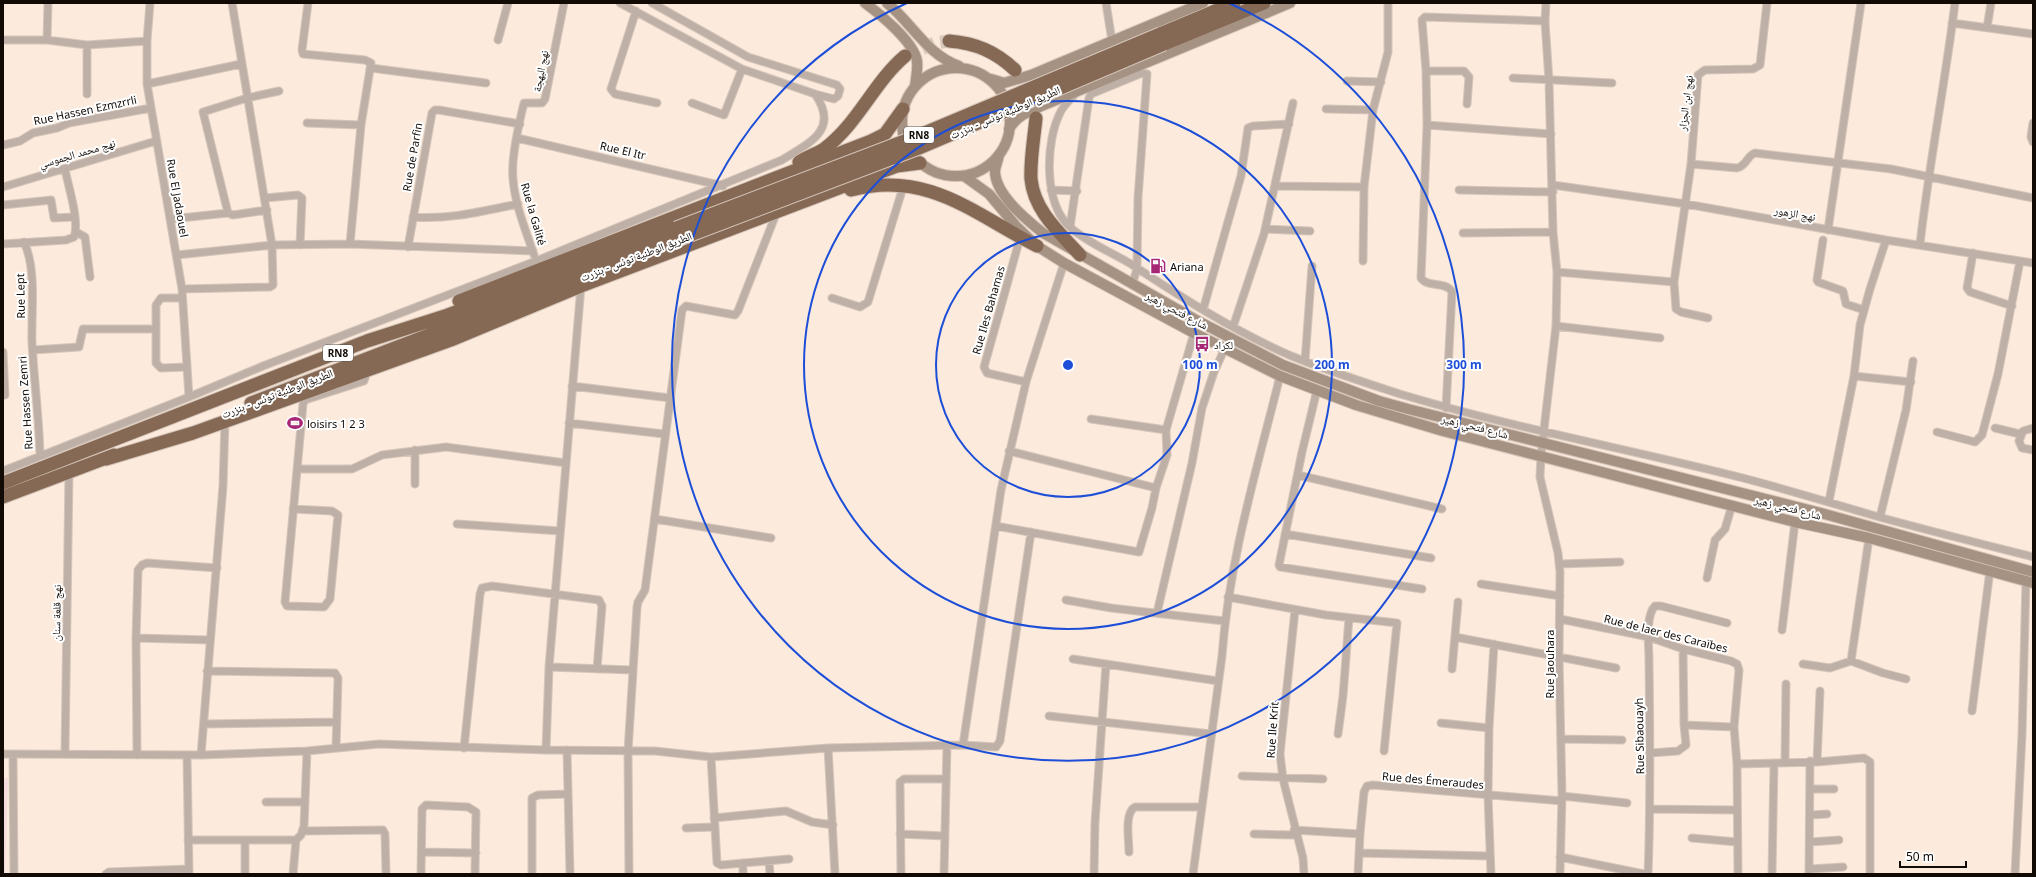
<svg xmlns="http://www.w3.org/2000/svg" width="2036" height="877" font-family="'Noto Sans','Noto Naskh Arabic',sans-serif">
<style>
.education{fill:#f7dcde}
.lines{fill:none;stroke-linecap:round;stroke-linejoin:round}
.highway-tunnel{stroke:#d9c8bc;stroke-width:13;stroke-dasharray:13 6;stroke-linecap:butt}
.street-casing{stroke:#d6c6ba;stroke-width:9}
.secondary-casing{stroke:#d6c6ba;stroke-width:12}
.highway-casing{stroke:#d6c6ba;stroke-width:15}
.street{stroke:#beb0a6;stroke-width:7}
.secondary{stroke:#a69283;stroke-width:10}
.highway{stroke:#856954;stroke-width:13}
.highway-bridge-casing{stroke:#d6c6ba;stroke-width:15;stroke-linecap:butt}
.highway-bridge{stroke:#856954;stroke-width:13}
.ring{fill:none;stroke:#1d4ed8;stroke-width:2}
.labels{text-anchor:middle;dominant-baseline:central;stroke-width:4;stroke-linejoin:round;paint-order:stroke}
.shield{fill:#fff;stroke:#585450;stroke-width:1}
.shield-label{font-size:10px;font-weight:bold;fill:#110a05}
.street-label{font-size:11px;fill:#110a05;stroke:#fff}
.poi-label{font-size:11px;fill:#110a05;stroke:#fff;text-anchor:start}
.centre{fill:#1d4ed8;stroke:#fff;stroke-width:2}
.ring-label{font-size:12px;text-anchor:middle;font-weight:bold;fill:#1d4ed8;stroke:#fff;stroke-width:4;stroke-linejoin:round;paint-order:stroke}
</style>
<rect width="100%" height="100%" fill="#fceadc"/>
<path class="education" d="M3,778h5l-3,96h-2z"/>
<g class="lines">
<path class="highway-tunnel" d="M905,56l30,-13 14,-2"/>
<defs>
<path id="street" d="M150,3l-3,38v43l35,205 7,108
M308,3l-6,47 1,4 62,6 6,3 -10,62 -11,119
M620,3l122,66 73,25 19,5 4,-3 2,-7 -3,-4 -89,-28 -96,-54
M1106,3l6,38
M1546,3l-1,18 4,60 4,151 4,40 -1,54 -15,129 -1,22 18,76 2,19 -1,85 3,139 -2,78
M636,11l-25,78 4,5 42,9
M1952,23l81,11
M1987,28l4,-25
M3,40h44l40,5 60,-4
M47,40l1,-37
M498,40l10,-37
M371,68l115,15
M1426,71h38l5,6 -2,27
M1513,78l99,5
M1347,81l34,1
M147,84l94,-20
M1076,93c-5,6 -11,11 -15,18 -16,30 -18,93 10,117 17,15 40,24 60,36 51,34 102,66 158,91 36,15 74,27 111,39 113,34 229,55 343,84 46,12 91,26 136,39 51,14 103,27 154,40
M87,94v-49
M692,103l32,12 18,-46
M1326,109l47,1
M307,123l54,2
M2033,123l-2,14 2,5
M1427,125l124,9
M517,138l206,48
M3,145l17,-4 13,-8 24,-5 12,-5 82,-15
M1691,164l46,4c11,-3 9,-12 18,-15l136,16 142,29
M1553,185l133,19 200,36 147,23
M1276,186l88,1
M3,187l153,-46
M1051,190l26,1
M1459,190l94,2
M265,198l33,-3 4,3 -2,47
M3,205l48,-5 3,18 20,-1
M267,210l-34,5 -5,-2 -25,-101 44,-14 32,-7
M413,217c36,3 70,-6 105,-13
M171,219l57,-6
M1070,227l19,-129 2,-4 51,-21 5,1 -9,124 -1,71 -5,16
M1265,229l45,2
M1828,230l33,-227
M76,232l9,5 5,40
M1463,233l90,-1
M1020,238l-36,129 3,6 39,9
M1823,240l-6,40 1,2 25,9 3,13 18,6
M24,242c13,27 7,70 8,100 2,38 7,75 8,113
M3,244l63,-4 8,-3c6,-16 -6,-51 -9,-68
M1920,244c9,-80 25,-160 35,-241
M408,247l24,-134 3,-3h4l81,14
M1973,253l-6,35 3,4 42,14
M177,255l95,-10 78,-1 183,7
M534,255c-8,-24 -19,-50 -21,-76 -2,-20 6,-56 11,-76h18l3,-4 19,-96
M1363,261l1,-74 9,-77 15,-58v-49
M1557,272l117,10
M182,289l88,-2 3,-2 -1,-40 -40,-242
M182,298h-21l-5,7v58l5,5 26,-1
M832,298l28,9 8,-5 36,-118
M1203,310l38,-134 7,-48 5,-2 36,-2
M1708,318l-27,-6 -5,-3 -2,-27 17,-118 7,-89 7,-5 48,-1 7,-4 7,-62
M1556,326l104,12
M1233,327l31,-93 29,-131
M33,350l46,-3 4,-18h67
M3,352l2,43
M1305,361l7,-95
M1854,376l57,6
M572,386l98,12
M1317,390l-15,62 -23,113 1,2 142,22
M1446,408l6,-116c-5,-11 -25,-4 -31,-14l6,-153 -1,-54 -4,-51 3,-3 120,4
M1091,419l75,11
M569,423l95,11
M1995,428l25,6
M2033,428l-10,3 -4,10 3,7 11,2
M1937,432l38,10 7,-7 16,-61 22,-113
M1009,451l147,37
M297,469h55l30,-14 64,-8 120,16
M3,471l186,-74 74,-31 273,-105 246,-101c27,-17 58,-30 33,-66
M1298,475l144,34
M415,484v-34
M1829,501l25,-125 6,-51 10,-36 16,-49
M293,509l39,2 6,4 -8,84 -6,8 -37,-1 -2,-4 18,-198 2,-4 59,-19 4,-12
M1880,517l26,-107 7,-49
M655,519l116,19
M457,524l103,7
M996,526l143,26 13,-44 4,-20 11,-33 -1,-25 28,-97
M1285,534l146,24
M1559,564l61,-2
M1707,578l8,-38 10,-11 7,-24
M1481,584l79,12
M1228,597l98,18 71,8 -13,128
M1066,600l45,8 113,13
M1295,610l-15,144 3,25 20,79 1,16
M1157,613l35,-150 10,-55 12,-36 11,-24
M1560,619l89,18 34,12 48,12 6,3 2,6 -5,57 3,37 1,110
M1782,630l13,-108
M1455,637l161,31
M136,638l74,2
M1073,659l145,22
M1851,661l18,-123
M1803,664l27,4 21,-7 32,12 23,6
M549,667l83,3
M1452,669l6,-67
M207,671l128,2 3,5 -2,70
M1972,711l18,-141
M1049,716l162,18
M1441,723l48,5
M204,724l132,-2
M1684,725l50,2
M1338,734l5,-38 6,-78
M1561,739l61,1
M963,745l33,2 4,-6 31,-209
M464,748l16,-154 2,-6 10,-2 107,14 3,6 -5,63
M828,748l7,126
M546,750l3,-83 32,-381
M567,750l3,124
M1651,753l27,-2 8,-6 -2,-20 -1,-76
M3,754l198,1 106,-4 72,-7 167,6 109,1 56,6 117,-9 135,-3 38,-255 25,-108 38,-119
M65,754l4,-282
M13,755l1,119
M137,755l-1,-117 2,-68 4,-5 5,-2 70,5
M187,755l2,119
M201,755l22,-269 2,-65
M711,757l6,106 4,2 68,-6
M1785,762l1,-78
M1817,762l3,-71
M1737,764l80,-2 47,-4 6,4v112
M1242,776l81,3
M1811,789h23
M1562,796l65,7
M266,802h39
M1650,809l86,1
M1811,815l16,-1
M714,818l72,-7 26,11 21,3
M686,828l28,-1
M1294,830l66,4
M303,831l80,-1 2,4 1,40
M900,834l45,2
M1254,834l41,1
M1692,838l45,4
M188,840h108
M245,841v33
M1810,842l29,-2
M422,852l54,1
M1129,852c0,-12 -5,-39 6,-45h66
M1359,853l131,3
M1560,857l84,17
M769,861l1,13
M743,863v11
M1810,869l33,-2
M106,874l3,-2 80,-3
M293,874l3,-34 5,-5 3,-9 3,-75
M421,874l1,-65 4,-4 42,2 8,5 -1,62
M532,874v-76l6,-3 30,-1
M629,874l-1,-123 9,-144 1,-5 7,-12 37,-280 4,-4 49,9 3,-4 38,-97
M901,874l-1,-92 4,-3h41
M944,874l3,-129
M1094,874l1,-51 11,-159
M1193,874l29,-218c7,-96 35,-187 58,-280
M1358,874l2,-40 4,-42 3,-6 6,-1 189,16
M1491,874l-3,-78 1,-68 5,-84
M1648,874c3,-72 2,-143 1,-214 0,-14 -4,-44 6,-54h6l66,17
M1772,874l2,-111
M1809,874l1,-113
M2015,874l7,-139 4,-154"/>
<path id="secondary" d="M865,3c15,11 49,39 52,58 1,8 -1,17 -2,25
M887,3c25,20 40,52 72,63
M902 122a54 54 0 1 1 108 0a54 54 0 1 1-108 0Z
M991,79l13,4 27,-8 172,-72
M1009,129c8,-14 21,-18 35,-24l246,-102
M999,155c-1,5 -3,10 -4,15 -1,24 32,50 48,63l155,88 85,44 96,36 29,8 413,104 212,59
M964,176l25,18 27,32 21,20 27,17 130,70 86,43 76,29 87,26 352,91 74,16 164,45"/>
<path id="highway" d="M1160,34l74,-31
M949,41c27,2 47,11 66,29
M1164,44l100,-41
M1036,118c-2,20 -6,42 -5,61 3,32 29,54 49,76
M799,162c8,-5 17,-8 25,-13 34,-25 50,-67 81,-93
M851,190c77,-20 123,24 186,56
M459,301l412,-160 14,-7 18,-25
M251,403l429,-164
M106,459l87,-26 258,-93 130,-54 316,-120 23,-3
M3,483l364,-142 78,-25 231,-88
M3,497l111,-42"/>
</defs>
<use href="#street" class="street-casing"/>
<use href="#secondary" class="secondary-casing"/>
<use href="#highway" class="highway-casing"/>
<use href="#street" class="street"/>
<use href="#secondary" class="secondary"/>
<use href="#highway" class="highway"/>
<defs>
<path id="highway-bridge" d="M676,228l239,-91 245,-103
M680,239l239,-91 245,-104"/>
</defs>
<use href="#highway-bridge" class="highway-bridge-casing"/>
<use href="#highway-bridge" class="highway-bridge"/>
</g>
<g class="ring">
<circle cx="1068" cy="365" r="132"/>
<circle cx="1068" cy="365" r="264"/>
<path d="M1229 3A396 396 0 1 1 907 3"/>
</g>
<defs>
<symbol id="fuel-bare" viewBox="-9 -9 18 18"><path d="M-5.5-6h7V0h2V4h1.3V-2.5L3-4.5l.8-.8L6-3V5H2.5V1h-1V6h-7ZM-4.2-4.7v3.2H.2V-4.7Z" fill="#a72777" stroke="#fff" stroke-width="2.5" paint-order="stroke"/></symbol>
<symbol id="bus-bare" viewBox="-9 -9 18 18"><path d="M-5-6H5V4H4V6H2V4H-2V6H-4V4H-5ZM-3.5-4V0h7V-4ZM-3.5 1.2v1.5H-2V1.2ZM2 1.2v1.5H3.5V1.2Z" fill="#a72777" stroke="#fff" stroke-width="2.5" paint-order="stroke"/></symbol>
<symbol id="stadium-bare" viewBox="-9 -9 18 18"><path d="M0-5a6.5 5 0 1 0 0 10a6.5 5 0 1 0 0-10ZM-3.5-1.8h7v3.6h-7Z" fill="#a72777" stroke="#fff" stroke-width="2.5" paint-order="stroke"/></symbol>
</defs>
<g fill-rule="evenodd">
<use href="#fuel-bare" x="1147" y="255" width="22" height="22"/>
<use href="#bus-bare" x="1191" y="333" width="22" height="22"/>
<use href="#stadium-bare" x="284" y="412" width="22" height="22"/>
</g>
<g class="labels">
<g class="shield">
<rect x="904" y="127" width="30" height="16" rx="3"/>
<rect x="323" y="345" width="30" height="16" rx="3"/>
</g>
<g class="shield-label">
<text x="919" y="135">RN8</text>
<text x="338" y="353">RN8</text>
</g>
<g class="street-label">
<text transform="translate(540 71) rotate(-79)">نهج البهجة</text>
<text transform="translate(1685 103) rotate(-83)">نهج ابن الجزار</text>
<text transform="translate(85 110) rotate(-12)">Rue Hassen Ezmzrrli</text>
<text transform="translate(1005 112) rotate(-23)">الطريق الوطنية تونس - بنزرت</text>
<text transform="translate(623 150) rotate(13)">Rue El Itr</text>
<text transform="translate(77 153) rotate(-16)">نهج محمد الجموسي</text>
<text transform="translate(412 157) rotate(-80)">Rue de Parfin</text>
<text transform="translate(178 198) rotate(80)">Rue El Jadaouel</text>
<text transform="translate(1795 213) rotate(10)">نهج الزهور</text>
<text transform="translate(534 214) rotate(74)">Rue la Galité</text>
<text transform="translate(636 256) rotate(-21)">الطريق الوطنية تونس - بنزرت</text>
<text transform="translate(20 296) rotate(-91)">Rue Lept</text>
<text transform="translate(988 310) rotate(-74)">Rue Iles Bahamas</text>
<text transform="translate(1177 310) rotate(28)">شارع فتحي زهير</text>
<text transform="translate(277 393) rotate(-21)">الطريق الوطنية تونس - بنزرت</text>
<text transform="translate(25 403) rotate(-94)">Rue Hassen Zemri</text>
<text transform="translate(1475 426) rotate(14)">شارع فتحي زهير</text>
<text transform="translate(1788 507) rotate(14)">شارع فتحي زهير</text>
<text transform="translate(56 613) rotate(-89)">نهج قلعة سنان</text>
<text transform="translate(1666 633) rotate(14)">Rue de laer des Caraïbes</text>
<text transform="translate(1549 664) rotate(-90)">Rue Jaouhara</text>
<text transform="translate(1272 730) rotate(-86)">Rue Ile Krit</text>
<text transform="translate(1639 736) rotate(-91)">Rue Sibaouayh</text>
<text transform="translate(1433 780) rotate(5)">Rue des Émeraudes</text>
</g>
<g class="poi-label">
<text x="1170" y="266">Ariana</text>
<text x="1214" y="344">لكراد</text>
<text x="307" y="423">loisirs 1 2 3</text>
</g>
</g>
<circle cx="1068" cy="365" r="6" class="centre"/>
<g class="ring-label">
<text x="1200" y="369">100 m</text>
<text x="1332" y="369">200 m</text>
<text x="1464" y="369">300 m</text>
</g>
<rect width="2036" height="877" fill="none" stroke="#110a05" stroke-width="8"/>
<path d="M1900 861v6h66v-6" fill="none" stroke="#110a05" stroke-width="2"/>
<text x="1906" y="861" font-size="12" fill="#110a05" stroke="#ffffff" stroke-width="3" paint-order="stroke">50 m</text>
</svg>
